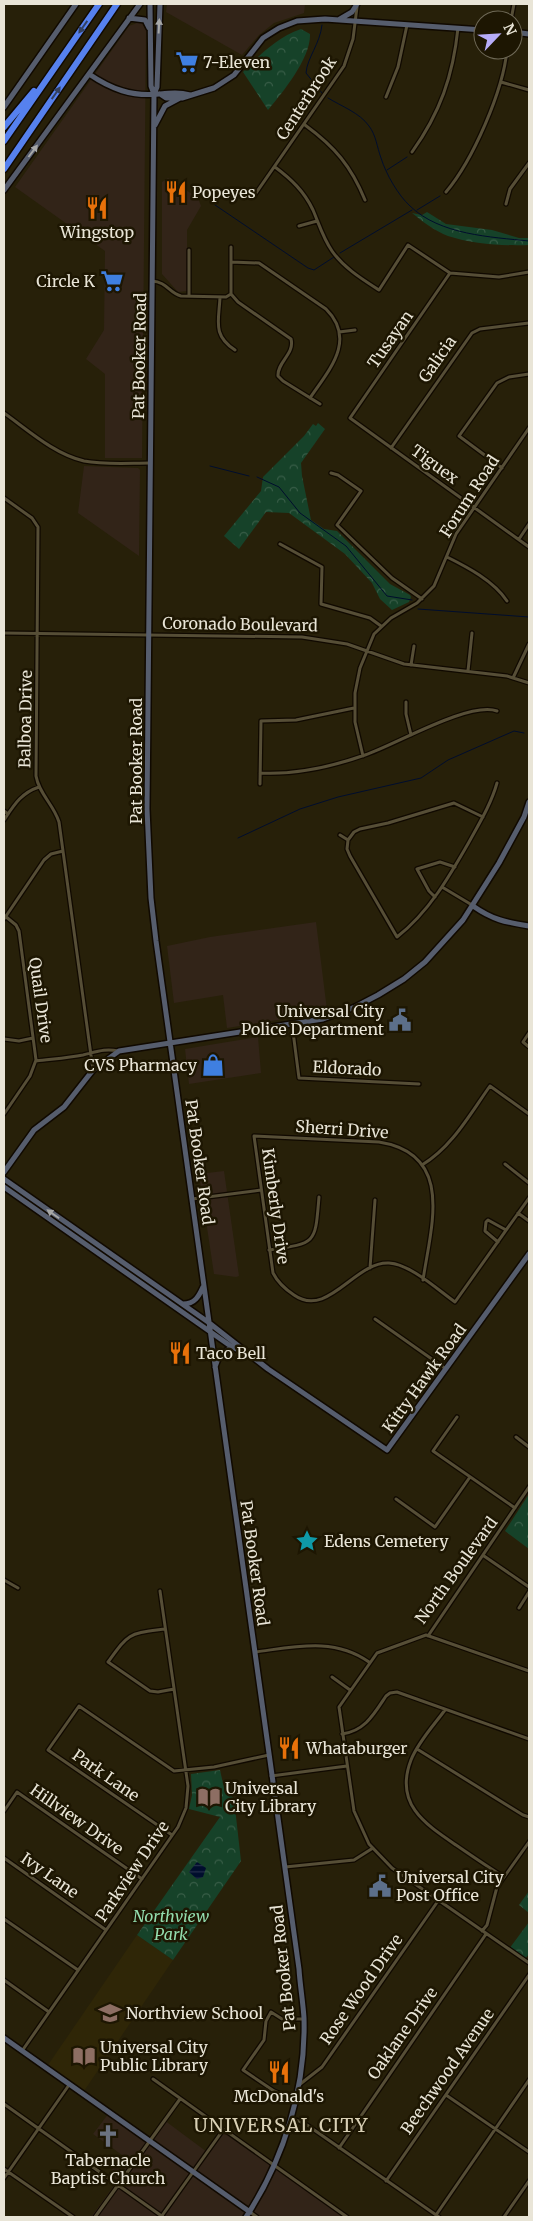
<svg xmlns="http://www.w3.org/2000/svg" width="533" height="2221" font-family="Merriweather,serif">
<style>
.commercial{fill:#322418}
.built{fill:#2f2607}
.forest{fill:url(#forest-crowns)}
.water{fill:url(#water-rules)}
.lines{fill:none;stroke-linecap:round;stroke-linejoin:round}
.stream{stroke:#000d2d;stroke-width:1}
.street-casing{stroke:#100900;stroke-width:5.5}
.secondary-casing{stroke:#100900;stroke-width:8}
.highway-casing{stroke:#100900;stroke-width:9}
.street{stroke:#564e36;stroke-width:3}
.secondary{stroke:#565d6d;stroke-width:5}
.highway{stroke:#5681ee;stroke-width:6}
.oneway{fill:#a7a8a7}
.oneway2{fill:#344160}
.labels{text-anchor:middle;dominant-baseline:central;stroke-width:5;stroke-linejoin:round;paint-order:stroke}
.poi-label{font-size:16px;fill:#e9e5d7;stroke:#1d1602;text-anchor:start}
.street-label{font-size:16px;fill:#e9e5d7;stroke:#1d1602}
.park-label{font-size:16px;font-style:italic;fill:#93ddae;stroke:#1d1602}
.quarter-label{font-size:19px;letter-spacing:1px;fill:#d9d0b5;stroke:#1d1602}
</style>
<defs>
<pattern id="forest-crowns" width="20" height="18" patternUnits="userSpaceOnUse" patternTransform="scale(1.25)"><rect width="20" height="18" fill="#164229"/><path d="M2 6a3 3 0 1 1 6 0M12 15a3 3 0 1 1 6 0" fill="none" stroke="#385d47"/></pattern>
<pattern id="water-rules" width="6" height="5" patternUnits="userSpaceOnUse" patternTransform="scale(1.25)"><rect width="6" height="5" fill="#000d2d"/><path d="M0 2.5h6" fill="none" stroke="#25304b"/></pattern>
</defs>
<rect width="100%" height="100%" fill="#272009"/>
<path class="commercial" d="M167,4h138l-1,9 -30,10 -15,12 -17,20 -76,-43z
M137,23h5l4,7 -4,428h-37v-84l-19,-15 18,-29 1,-79 -90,-64 114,-161z
M168,178l30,20 3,8 -14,24v61l-9,1 -16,-18v-92z
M84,466l54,2 2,2 -1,86 -61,-43z
M316,922l11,88 -31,7 -69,11 -4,-33 -49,8 -7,-57 43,-9z
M258,1037l3,36 -72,11 -4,-35z
M224,1171l15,105 -3,1 -22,-3 -15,-100z
M109,2113l40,29 15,-22 43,32 16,-22 121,85 -1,2h-252l27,-37 -9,-6 13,-19 -29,-21z"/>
<path class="built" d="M137,1935l36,25 -89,131 -36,-26z"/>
<path class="forest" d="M301,29l9,5c1,24 -27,58 -42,76l-25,-38c18,-18 33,-34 58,-43z
M427,212l19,12 46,6 27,8h10v7c-25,1 -57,-1 -81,-9 -13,-5 -25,-14 -36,-23l10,2z
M318,423l7,6 -24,34 1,13 9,44 13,9 13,2 53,53 20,11 1,2 -2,5 -17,8 -12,-11 -8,-16 -27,-29 -56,-41 -23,-1 -27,37 -15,-13 37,-45 2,-14 41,-41 9,-12 3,2z
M529,1494v55l-24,-18z
M220,1770l4,18 10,11 7,62 -68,99 -36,-25 83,-118 -31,-8 3,-14 -1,-21z
M529,1891v22l-10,-8z
M529,1922v32l-5,6 -15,-11z"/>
<path class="water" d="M197,1862l9,6 -3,9 -6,2 -8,-7z"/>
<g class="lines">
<path class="stream" d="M322,25c-2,19 -15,33 -16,48l16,20
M328,98c13,8 32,15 41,28 7,9 8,21 12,32 5,16 17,37 29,48 30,29 81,31 119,35
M387,170l20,-13
M215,205l93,63 6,2 20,-13
M417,210l23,-14
M340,253l72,-43
M210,466l39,10
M257,477l22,10 21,26 46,33 41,50 25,4
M418,609l111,8
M238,838l62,-29 38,-12 83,-19 27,-18 66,-29 10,2"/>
<defs>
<path id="street" d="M511,20l3,-16
M501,82l28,8
M386,97l12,-30 9,-42
M305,125c30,22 46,41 60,75
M412,152c28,-39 41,-76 46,-124
M275,167c16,12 29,24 38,43 6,14 10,28 19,41 12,17 30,28 47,39l29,-45 42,28 49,4 30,-5
M446,192c27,-32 57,-101 61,-142
M254,196l90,-130 9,-27 4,-32
M506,204l4,-15 19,-26
M299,226l18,-5
M231,247v47l7,8 53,37c4,15 -14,23 -13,37l5,5 37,23
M189,250v46
M231,262l28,1 67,46c31,31 3,61 -16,89
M450,273l-100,145 179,129
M152,281c15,1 17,12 29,15l45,1 5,-3
M220,297c-1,24 -8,38 15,53
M339,332l16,-2
M4,413c24,17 50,41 80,48 21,4 45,2 66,2
M391,448l81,-115 8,-4 49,-6
M502,468l-43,-32 38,-53 12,-6 20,-3
M331,473l7,2 23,16 -24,34 55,53 30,21
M4,498l28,20 6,9 -2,249c3,18 18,29 23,46l34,248
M519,539l10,-15
M280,544l42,23 -1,37 49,14 11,8
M447,557c20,10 47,24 60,44
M4,633l298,4 45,7 57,20 103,12 22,7
M411,665l3,-19
M468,671l4,-38
M513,678l16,-34
M406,702v12l5,21
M363,756l-8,-34v-29l5,-25 14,-34 17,-16 26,-15 17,-17 22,-52 73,-106
M260,773c36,2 71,-6 105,-18 30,-10 104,-54 132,-44
M260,784l1,-63 35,-1 58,-12
M4,811l4,3
M483,817l-29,-14 -66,20 -28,6 -6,3 -6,8 -1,9 3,7 47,81c32,-25 52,-60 72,-95 11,-20 22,-38 28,-59
M4,820c10,-15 17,-27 35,-33
M340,835l8,5
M442,887l30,18
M435,897l-6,-6 -12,-22 23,-7 15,5
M4,919l40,-59 7,-6 12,-3
M292,1024l7,54 120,6
M529,1033l-6,9 6,5
M4,1039l15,2 14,-3
M36,1061c16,-2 32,-3 47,-6 13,-3 22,-7 35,-4
M4,1114l26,-38 6,-16 -17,-129 -3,-6 -11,-9
M505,1164l24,19
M422,1165c30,-18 48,-51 68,-79l39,28
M192,1199l69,-9
M518,1213l11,8
M498,1242l-13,-11 1,-9 2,-2 18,10
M269,1250c48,-7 46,-6 50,-53
M370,1268l5,-68
M423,1280c8,-54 32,-126 -44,-138l-125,-6 19,137c5,10 12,16 21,22 34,24 61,-34 95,-32 21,1 49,27 66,39l74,-104
M375,1319l71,50
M457,1417l-24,34 82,57
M516,1437l13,10
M396,1499l39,28 35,-50
M484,1556l45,31
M4,1580l14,8
M519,1608l10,-16
M165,1629c-37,5 -35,3 -57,33l42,29 8,1 16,-3
M428,1636l101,-149
M255,1652c40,-5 79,-15 114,10
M529,1671l-103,-36 -49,18 -38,54 15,104 15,33 23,24 137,95
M332,1677l18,13
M445,1710c-11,15 -27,32 -34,50 -17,44 14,64 45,85 16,11 32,22 48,32
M342,1734c23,-3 32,-20 44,-38l4,-3 7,-1 132,47
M417,1749l106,66 6,2
M271,1776l76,-10
M4,1811l13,-19 125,87
M172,1835l-124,-85 31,-44 95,65 40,-4 55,-12
M4,1858l102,72
M285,1867l69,-7 19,-12
M4,1919l74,51
M482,1931l5,-6 10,-38 32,-45
M4,1980l45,32
M22,2051l156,-224 8,-19 2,-22 -28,-195
M153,2079l194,138
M299,2085l23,-18 116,-166
M446,2095l83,57
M295,2100l-21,-9 -31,-21 21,-30 2,-19 5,-9 11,7h22
M4,2104l159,113
M292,2118l15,7 132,92
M339,2148l147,-214
M4,2169l69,48
M4,2178l65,-93
M386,2181l143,-206
M250,2212l7,5
M436,2215l93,-135
M95,2217l85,-118
M161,2217l62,-87
M504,2217l25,-36"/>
<path id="secondary" d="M150,4l1,82 3,8 -7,715 4,89 5,43 143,1028c1,16 4,33 5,49 2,70 -20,141 -58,199
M129,18l16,2 4,8
M340,19l12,-7 5,-8
M513,32l16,2
M89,74c22,15 43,23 70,20 11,-1 20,-2 31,1
M154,94l3,-7 3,-83
M160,94l6,4h16l32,-10 20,-13 29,-37 16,-10 18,-7 28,-2 158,11
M4,107l72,-103
M155,125l10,-19 15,-8
M4,190l136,-186
M473,906c20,14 32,16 56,20
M4,1172l30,-42 30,-23 29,-37 26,-19 204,-32 32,-12 23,-12 26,-16 21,-17 38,-42 36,-57 25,-46 5,-15
M4,1179l204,143 60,47 119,81 142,-196
M4,1187l228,160 9,4
M183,1304c12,0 16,-8 20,-17
M215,1367l4,-11 13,-9
M4,2038l246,174"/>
<path id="highway" d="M4,127l30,-36
M4,141l95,-137
M4,169l113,-165"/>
</defs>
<use href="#street" class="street-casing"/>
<use href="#secondary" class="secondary-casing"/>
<use href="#highway" class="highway-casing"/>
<use href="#street" class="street"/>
<use href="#secondary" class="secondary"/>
<use href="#highway" class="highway"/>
</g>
<defs><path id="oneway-solid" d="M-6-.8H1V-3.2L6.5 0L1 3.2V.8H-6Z" transform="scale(1.25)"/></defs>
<g class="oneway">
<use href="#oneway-solid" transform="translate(159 26) rotate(-87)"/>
<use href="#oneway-solid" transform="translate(33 151) rotate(-53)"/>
<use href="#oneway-solid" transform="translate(53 1214) rotate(-145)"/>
</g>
<g class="oneway2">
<use href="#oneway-solid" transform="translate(83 27) rotate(125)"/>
<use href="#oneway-solid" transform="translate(56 93) rotate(-55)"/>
</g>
<defs>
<symbol id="supermarket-bare" viewBox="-9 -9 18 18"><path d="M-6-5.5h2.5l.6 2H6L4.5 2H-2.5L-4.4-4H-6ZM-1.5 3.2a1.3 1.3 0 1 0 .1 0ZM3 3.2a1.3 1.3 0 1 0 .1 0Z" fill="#3f7fe0" stroke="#1d1602" stroke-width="2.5" paint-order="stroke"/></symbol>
<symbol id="restaurant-bare" viewBox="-9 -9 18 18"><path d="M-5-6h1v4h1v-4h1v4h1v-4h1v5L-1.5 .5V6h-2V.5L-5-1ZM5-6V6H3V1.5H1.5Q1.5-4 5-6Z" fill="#e8710a" stroke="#1d1602" stroke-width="2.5" paint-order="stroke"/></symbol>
<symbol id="civic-bare" viewBox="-9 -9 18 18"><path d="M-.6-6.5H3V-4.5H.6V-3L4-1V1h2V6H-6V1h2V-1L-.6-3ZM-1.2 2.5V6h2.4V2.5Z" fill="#5c6f8a" stroke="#1d1602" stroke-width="2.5" paint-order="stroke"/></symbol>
<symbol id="shop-bare" viewBox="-9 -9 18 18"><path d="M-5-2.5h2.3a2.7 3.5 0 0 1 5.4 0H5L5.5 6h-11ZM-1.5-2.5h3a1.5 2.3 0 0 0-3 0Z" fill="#3f7fe0" stroke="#1d1602" stroke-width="2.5" paint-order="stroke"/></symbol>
<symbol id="sight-bare" viewBox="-9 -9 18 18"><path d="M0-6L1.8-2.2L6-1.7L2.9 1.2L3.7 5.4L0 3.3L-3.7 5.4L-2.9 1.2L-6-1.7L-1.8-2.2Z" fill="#0f9aa8" stroke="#1d1602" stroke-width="2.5" paint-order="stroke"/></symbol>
<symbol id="library-bare" viewBox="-9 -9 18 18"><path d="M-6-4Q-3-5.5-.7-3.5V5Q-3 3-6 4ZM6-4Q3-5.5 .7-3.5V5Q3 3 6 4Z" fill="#8d6e63" stroke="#1d1602" stroke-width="2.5" paint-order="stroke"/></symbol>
<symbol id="school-bare" viewBox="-9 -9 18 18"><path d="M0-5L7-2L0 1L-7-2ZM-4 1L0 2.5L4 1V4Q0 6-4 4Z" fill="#8d6e63" stroke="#1d1602" stroke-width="2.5" paint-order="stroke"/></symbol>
<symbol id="church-bare" viewBox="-9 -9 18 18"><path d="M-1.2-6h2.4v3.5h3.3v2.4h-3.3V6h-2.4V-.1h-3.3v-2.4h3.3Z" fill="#6b7280" stroke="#1d1602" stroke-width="2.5" paint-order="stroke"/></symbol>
</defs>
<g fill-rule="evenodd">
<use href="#supermarket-bare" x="171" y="46" width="32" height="32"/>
<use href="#restaurant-bare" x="160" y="176" width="32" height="32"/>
<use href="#restaurant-bare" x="81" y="192" width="32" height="32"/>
<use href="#supermarket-bare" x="96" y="265" width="32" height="32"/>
<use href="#civic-bare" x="384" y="1004" width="32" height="32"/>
<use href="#shop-bare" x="197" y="1049" width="32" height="32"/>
<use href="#restaurant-bare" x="164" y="1337" width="32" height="32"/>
<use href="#sight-bare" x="291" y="1525" width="32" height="32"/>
<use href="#restaurant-bare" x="273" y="1732" width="32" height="32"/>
<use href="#library-bare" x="193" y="1781" width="32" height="32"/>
<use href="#civic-bare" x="364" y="1870" width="32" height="32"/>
<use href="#school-bare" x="94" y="1997" width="32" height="32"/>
<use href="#library-bare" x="68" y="2040" width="32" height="32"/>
<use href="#restaurant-bare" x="263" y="2056" width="32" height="32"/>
<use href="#church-bare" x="92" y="2120" width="32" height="32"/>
</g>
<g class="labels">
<g class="poi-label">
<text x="203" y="62">7-Eleven</text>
<text x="192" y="192">Popeyes</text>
<text x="97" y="232" text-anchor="middle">Wingstop</text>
<text x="95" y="281" text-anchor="end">Circle K</text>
<text x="384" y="1011" text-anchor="end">Universal City<tspan x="384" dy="18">Police Department</tspan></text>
<text x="197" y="1065" text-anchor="end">CVS Pharmacy</text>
<text x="196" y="1353">Taco Bell</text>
<text x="324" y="1541">Edens Cemetery</text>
<text x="306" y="1748">Whataburger</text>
<text x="225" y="1788">Universal<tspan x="225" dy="18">City Library</tspan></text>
<text x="396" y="1877">Universal City<tspan x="396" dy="18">Post Office</tspan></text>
<text x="126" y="2013">Northview School</text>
<text x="100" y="2047">Universal City<tspan x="100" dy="18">Public Library</tspan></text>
<text x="279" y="2096" text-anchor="middle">McDonald's</text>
<text x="108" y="2160" text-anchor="middle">Tabernacle<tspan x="108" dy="18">Baptist Church</tspan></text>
</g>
<g class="street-label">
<text transform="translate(306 98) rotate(-57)">Centerbrook</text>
<text transform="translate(390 339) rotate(-55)">Tusayan</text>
<text transform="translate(139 356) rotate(-89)">Pat Booker Road</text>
<text transform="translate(437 359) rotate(-55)">Galicia</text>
<text transform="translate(435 464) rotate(36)">Tiguex</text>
<text transform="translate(469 496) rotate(-57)">Forum Road</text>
<text transform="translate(240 624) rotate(1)">Coronado Boulevard</text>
<text transform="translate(25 719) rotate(-89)">Balboa Drive</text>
<text transform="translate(136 761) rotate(-90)">Pat Booker Road</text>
<text transform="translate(41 1000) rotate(82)">Quail Drive</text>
<text transform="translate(347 1068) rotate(3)">Eldorado</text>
<text transform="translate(342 1129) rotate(4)">Sherri Drive</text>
<text transform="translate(200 1162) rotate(82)">Pat Booker Road</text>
<text transform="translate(276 1206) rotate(82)">Kimberly Drive</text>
<text transform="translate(424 1378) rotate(-54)">Kitty Hawk Road</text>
<text transform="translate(255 1563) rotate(82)">Pat Booker Road</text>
<text transform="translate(456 1570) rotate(-54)">North Boulevard</text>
<text transform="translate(106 1775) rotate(35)">Park Lane</text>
<text transform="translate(77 1819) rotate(35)">Hillview Drive</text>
<text transform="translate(132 1871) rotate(-56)">Parkview Drive</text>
<text transform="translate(50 1875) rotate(35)">Ivy Lane</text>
<text transform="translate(283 1968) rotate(-96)">Pat Booker Road</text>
<text transform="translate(361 1989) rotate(-55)">Rose Wood Drive</text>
<text transform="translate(402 2033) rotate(-55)">Oaklane Drive</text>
<text transform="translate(447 2071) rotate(-55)">Beechwood Avenue</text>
</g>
<g class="park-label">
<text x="171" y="1916">Northview<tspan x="171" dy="18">Park</tspan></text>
</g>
<g class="quarter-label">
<text x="281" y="2125">UNIVERSAL CITY</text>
</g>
</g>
<rect width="533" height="2221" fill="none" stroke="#e9e5d7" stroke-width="10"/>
<g transform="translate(498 35) rotate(65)"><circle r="24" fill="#1d1602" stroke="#6f6957"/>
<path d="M0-4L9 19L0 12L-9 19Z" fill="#b6acf8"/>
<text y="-8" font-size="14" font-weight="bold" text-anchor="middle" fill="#e9e5d7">N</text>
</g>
</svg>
